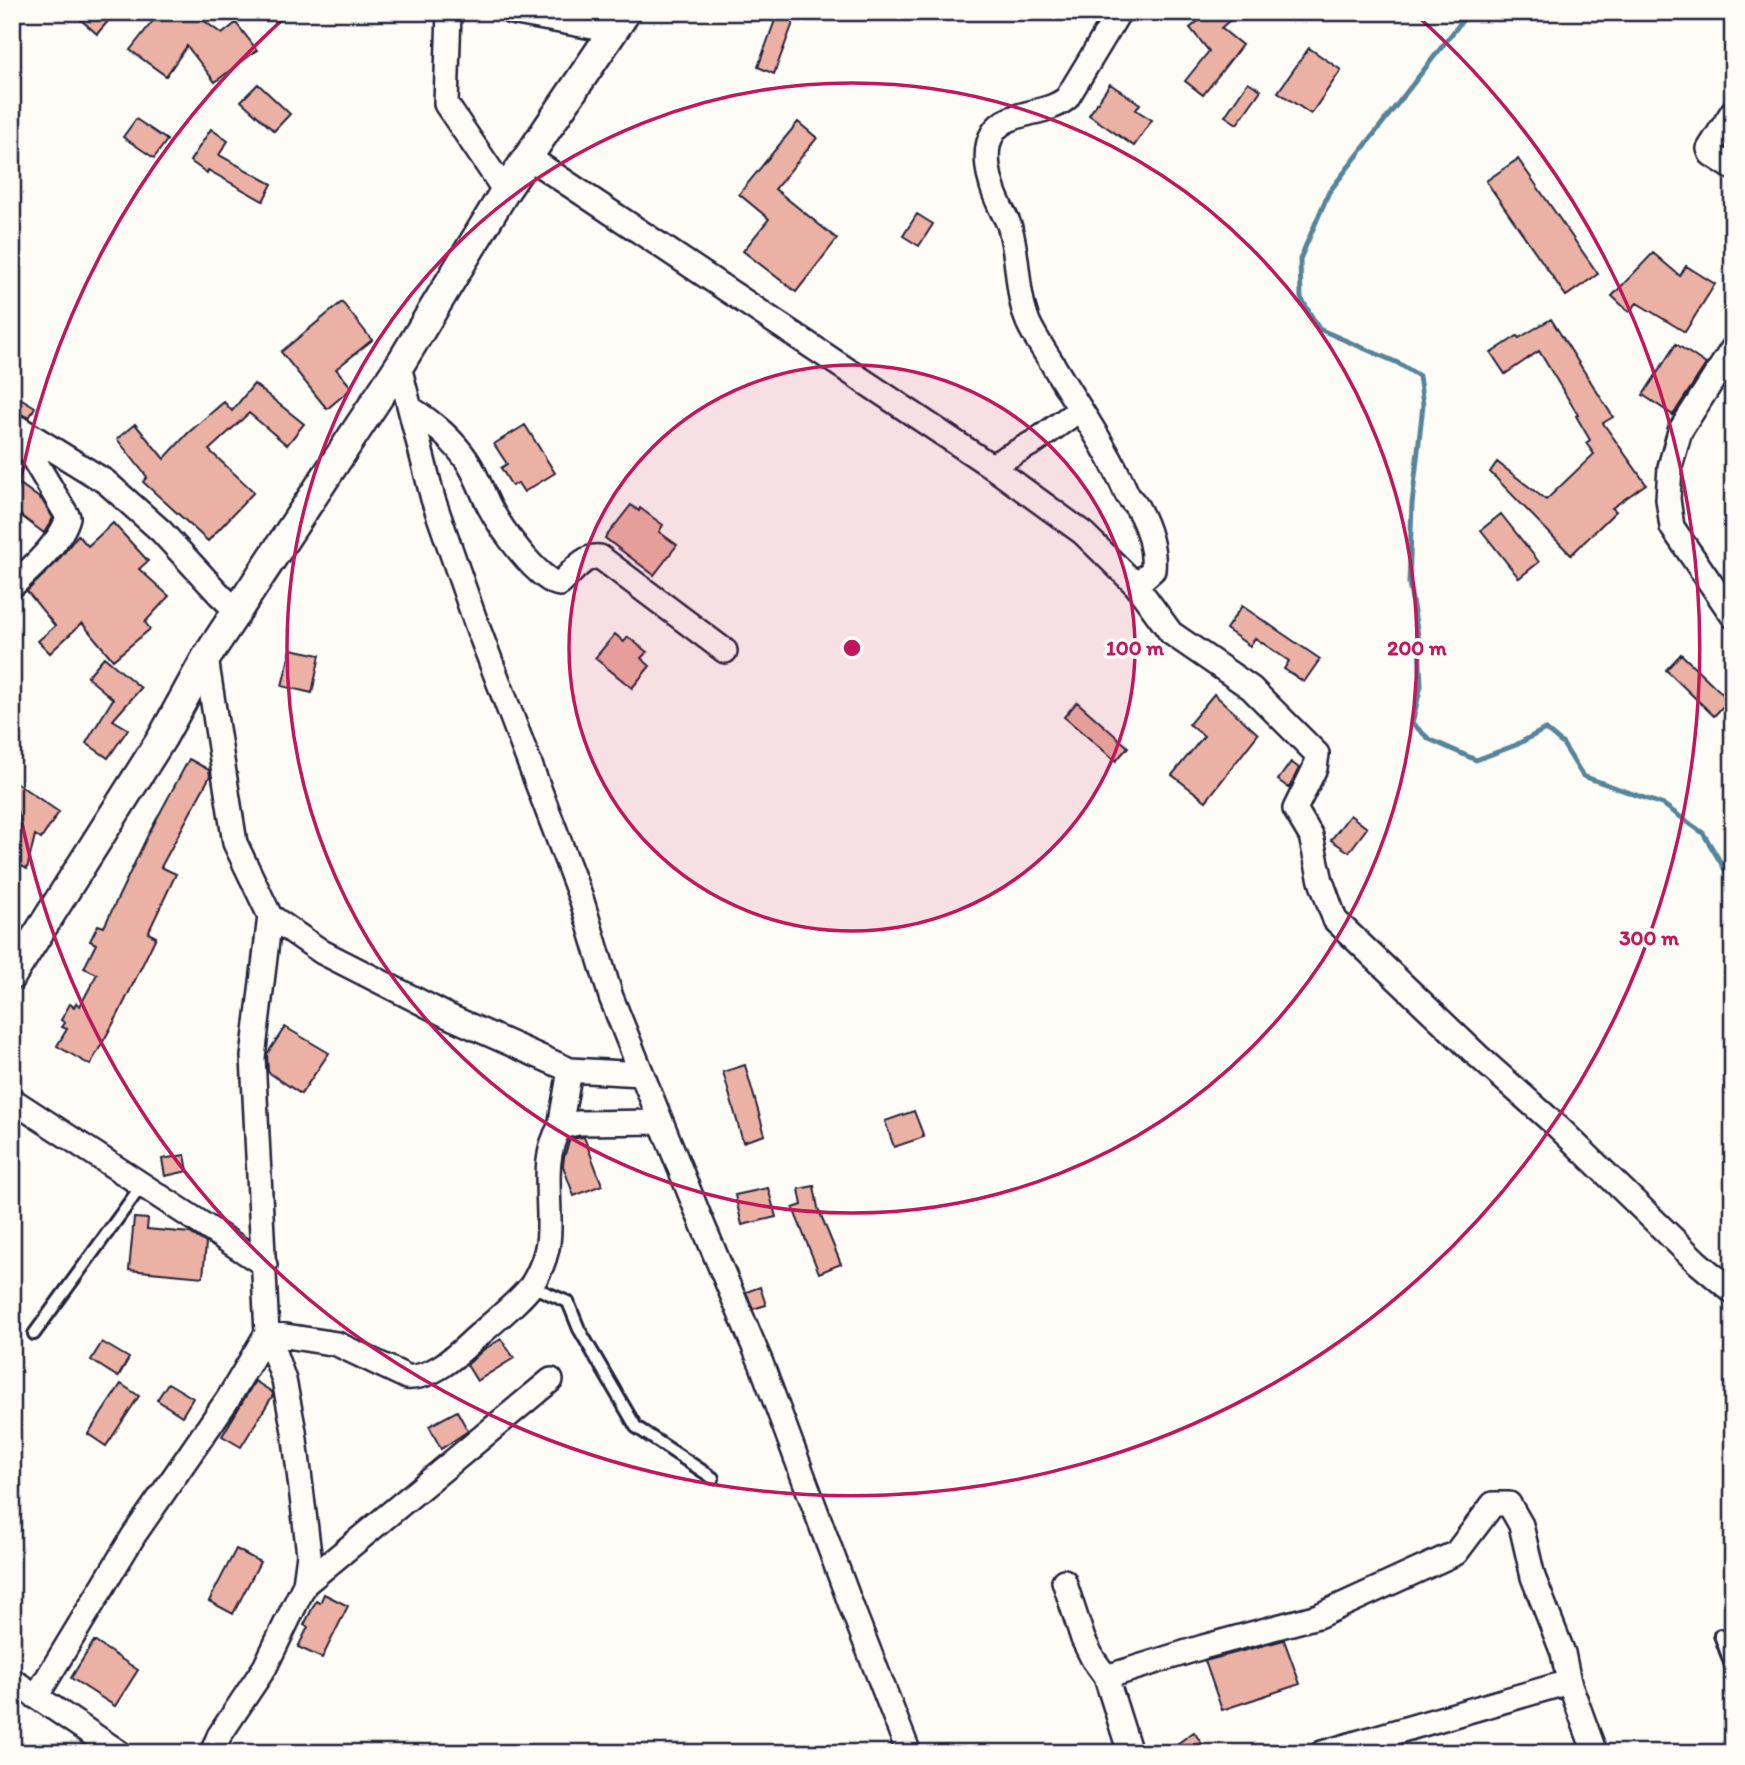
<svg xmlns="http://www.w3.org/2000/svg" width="1745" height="1765" font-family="Itim,sans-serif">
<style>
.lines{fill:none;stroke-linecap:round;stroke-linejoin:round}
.stream{stroke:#568499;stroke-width:5}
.building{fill:#ebb1a4;stroke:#22223b;stroke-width:2}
.service-casing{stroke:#22223b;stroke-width:16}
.minor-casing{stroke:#22223b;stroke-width:28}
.tertiary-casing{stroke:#22223b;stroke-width:33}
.service{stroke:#fdfcf7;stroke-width:10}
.minor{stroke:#fdfcf7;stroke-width:23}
.tertiary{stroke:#fdfcf7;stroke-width:28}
.ring{fill:none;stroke:#c2185b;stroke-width:3.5}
.centre{fill:#c2185b;stroke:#fdfcf7;stroke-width:3.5}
.ring-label{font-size:21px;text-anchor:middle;font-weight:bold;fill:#c2185b;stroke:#fdfcf7;stroke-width:7;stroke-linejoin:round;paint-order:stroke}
</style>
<rect width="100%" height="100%" fill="#fdfcf7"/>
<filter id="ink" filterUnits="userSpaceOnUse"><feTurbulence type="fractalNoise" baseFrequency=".0143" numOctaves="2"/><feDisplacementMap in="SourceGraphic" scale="14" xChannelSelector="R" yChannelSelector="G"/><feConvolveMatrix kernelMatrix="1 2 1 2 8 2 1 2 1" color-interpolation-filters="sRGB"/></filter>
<g filter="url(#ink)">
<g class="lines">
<path class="stream" d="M1466,12l-1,5 -136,175 -29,67 1,39 18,31 79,34 21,13 4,29 -11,99 -3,79 10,58 2,45 -9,37 17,16 47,21 40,-15 29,-16 18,15 20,32 81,29 39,28 24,40 6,24"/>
</g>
<path class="building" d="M72,12h44l-19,22z
M160,12h32l30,22 14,-11 21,27 -42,32 -28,-36 -21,30 -36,-26z
M778,12h19l-23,62 -16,-7z
M1209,12h30l-18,16 21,17 -39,50 -18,-14 24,-30 -19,-23z
M1309,48l32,22 -30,44 -33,-22z
M1248,82l13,8 -24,34 -12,-8z
M258,84l32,30 -16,17 -33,-30z
M1110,84l30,20 -4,6 16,10 -18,26 -45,-31z
M136,119l31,21 -13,18 -31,-21z
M798,122l19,16 -42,51 62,50 -41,53 -53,-41 26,-32 -30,-25z
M211,129l17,12 -9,14 53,29 -9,17 -55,-31 -1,3 -17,-12z
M1518,159l80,115 -32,22 -80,-115z
M917,214l16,10 -14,22 -16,-10z
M1653,253l27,23 6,-10 29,18 -30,48 -48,-29 -8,9 -17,-16z
M342,302l30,38 -36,29 16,19 -25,21 -46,-57z
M1551,319l62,98 -10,6 43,61 -34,24 4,3 -45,44 -81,-83 7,-10 49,38 48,-46 -8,-11 4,-3 -14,-24 2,-1 -39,-64 -34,23 -14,-21 26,-17 2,2z
M1676,344l30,20 -33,51 -30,-20z
M254,384l50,40 -17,21 -38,-32 -40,37 45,42 -46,49 -65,-59 4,-5 -30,-38 18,-15 29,35 24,-26 36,-31 8,9z
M12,393l23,14 -6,11 -17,-8z
M525,425l30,48 -31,19 -6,-9 -6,3 -11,-18 6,-4 -13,-20z
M12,478l30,22 11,18 -9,15 -32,-24z
M631,505l8,6 1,-3 23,17 -4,7 18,13 -23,30 -49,-37z
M1501,514l38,48 -20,16 -38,-48z
M113,523l35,38 -9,8 30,27 -24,26 5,7 -37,31 -31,-37 -32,30 -12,-12 17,-15 -28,-35 29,-28 22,-28 10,11z
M1242,606l78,53 -16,23 -20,-13 5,-8 -34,-23 -5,8 -24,-17z
M615,634l9,8 4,-5 19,15 -6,6 9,8 -18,22 -37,-30z
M291,649l29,6 -8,38 -30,-7z
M1681,654l48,46 -15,16 -48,-46z
M104,657l37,31 -28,32 15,9 -20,29 -22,-15 27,-44 -26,-22z
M1214,694l44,40 -52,67 -34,-26 32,-39 -15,-12z
M1077,702l51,45 -12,14 -52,-44z
M189,759l20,11 1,6 -49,91 15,7 -28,59 8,4 -38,78 -28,50 -33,-19 10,-17 -5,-2 3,-4 -4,-3 9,-16 4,3 2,-4 4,3 17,-32 -13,-6 12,-24 -6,-3 8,-16 6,2 43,-90z
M1291,762l8,6 -10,20 -11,-8z
M12,780l47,32 -18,27 -6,-4 -8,34 -15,-8z
M1350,815l17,13 -18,24 -18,-12z
M285,1027l44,26 -28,41 -33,-22 -1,-18z
M745,1065l20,70 -22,7 -20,-70z
M914,1111l10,26 -30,10 -9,-26z
M584,1137l18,48 -28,11 -11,-30 1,-9 6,-18z
M185,1155l3,16 -23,5 -3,-17z
M814,1186l4,22 23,56 -22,9 -26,-65 9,-3 -3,-16z
M768,1188l8,29 -34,8 -7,-30z
M134,1218l14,1 -1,10 43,4 16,10 -3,34 -74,-7z
M760,1287l6,18 -13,4 -7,-17z
M501,1339l13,19 -37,23 -10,-16 16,-15z
M102,1342l27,16 -11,19 -27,-17z
M255,1381l17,11 1,3 -32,52 -19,-11z
M168,1383l25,15 -11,18 -25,-16z
M121,1384l18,12 -33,50 -18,-12z
M457,1411l11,20 -27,18 -12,-23z
M236,1549l24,13 -27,52 -24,-13z
M324,1594l24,12 -26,52 -24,-11 10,-20 -4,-2 12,-24 4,2z
M1284,1640l16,44 -78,26 -17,-49z
M94,1641l44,29 -23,36 -44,-28z
M1194,1732l14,21h-44z"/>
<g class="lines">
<defs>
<path id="service" d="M531,1286l37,16 11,27 57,98 77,51
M34,1334l108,-149
M1720,1635l13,36"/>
<path id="minor" d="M449,12l-3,92 59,87
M511,12l103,19
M1119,12l-52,86c-20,18 -61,12 -74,35 -12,19 -3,52 6,71 3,8 9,16 11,24 9,31 6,64 18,94 6,14 16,28 24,41 25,43 55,84 74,129 3,7 9,11 12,17 10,18 17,41 15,61l-17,15 35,48 80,55 66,66 -2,14 -20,41 16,27 10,45 14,39 143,136 80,71 139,135 36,30
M1733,111l-24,38 2,5 22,14
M528,157l463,309 92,67 53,52
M1733,348l-53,83 -10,36 -2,32 4,28 61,89
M399,366l34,133 43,124 106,278 29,96 88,219 62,147 91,245 57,145
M410,408c23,15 43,31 58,54 9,14 14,30 21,44 10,19 49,76 71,78 11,-10 24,-30 40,-27l125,94
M12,424l94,58 55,49 59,64 17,16
M991,466l45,-25 43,-31
M12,586c19,-17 50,-45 56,-69l-51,-86
M206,658l29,185 35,73 -17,141 14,276 17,47 10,51 15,123 -4,30 -40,83 -46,69 -7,17
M270,916l52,36 126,64 122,54 72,4
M12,1100l253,165
M560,1127l10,-57
M1064,1581l19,58 10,20 13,18 24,76
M305,1584l246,-204
M1106,1677l97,-30 115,-31 138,-63 37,-49h16l12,21 12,52 30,76 6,29 26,71
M12,1680l108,73
M36,1697l98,-162 94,-136 39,-66 70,11 70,33c23,2 47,-19 64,-35 15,-14 52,-43 62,-59 7,-12 13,-27 15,-40 5,-38 -9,-82 12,-116l18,-4 83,-1
M1322,1753l247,-71"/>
<path id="tertiary" d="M12,975l150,-237 44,-80 193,-292 106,-175 121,-179"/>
</defs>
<use href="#service" class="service-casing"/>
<use href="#minor" class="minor-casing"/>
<use href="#tertiary" class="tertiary-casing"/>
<use href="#service" class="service"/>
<use href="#minor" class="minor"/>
<use href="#tertiary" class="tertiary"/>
</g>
</g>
<circle cx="852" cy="648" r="283" fill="#c2185b" fill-opacity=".12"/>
<g class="ring">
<circle cx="852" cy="648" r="283"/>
<circle cx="852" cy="648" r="565"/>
<path d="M12 530A848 848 0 0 1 290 13M1414 13A848 848 0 1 1 12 766"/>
</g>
<circle cx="852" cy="648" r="10" class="centre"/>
<g class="ring-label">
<text x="1135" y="655">100 m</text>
<text x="1417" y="655">200 m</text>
<text x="1649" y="945">300 m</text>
</g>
<rect width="1745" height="1765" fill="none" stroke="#fdfcf7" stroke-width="42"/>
<rect x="21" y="21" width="1703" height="1723" fill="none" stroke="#22223b" stroke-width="2.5" filter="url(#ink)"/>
</svg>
